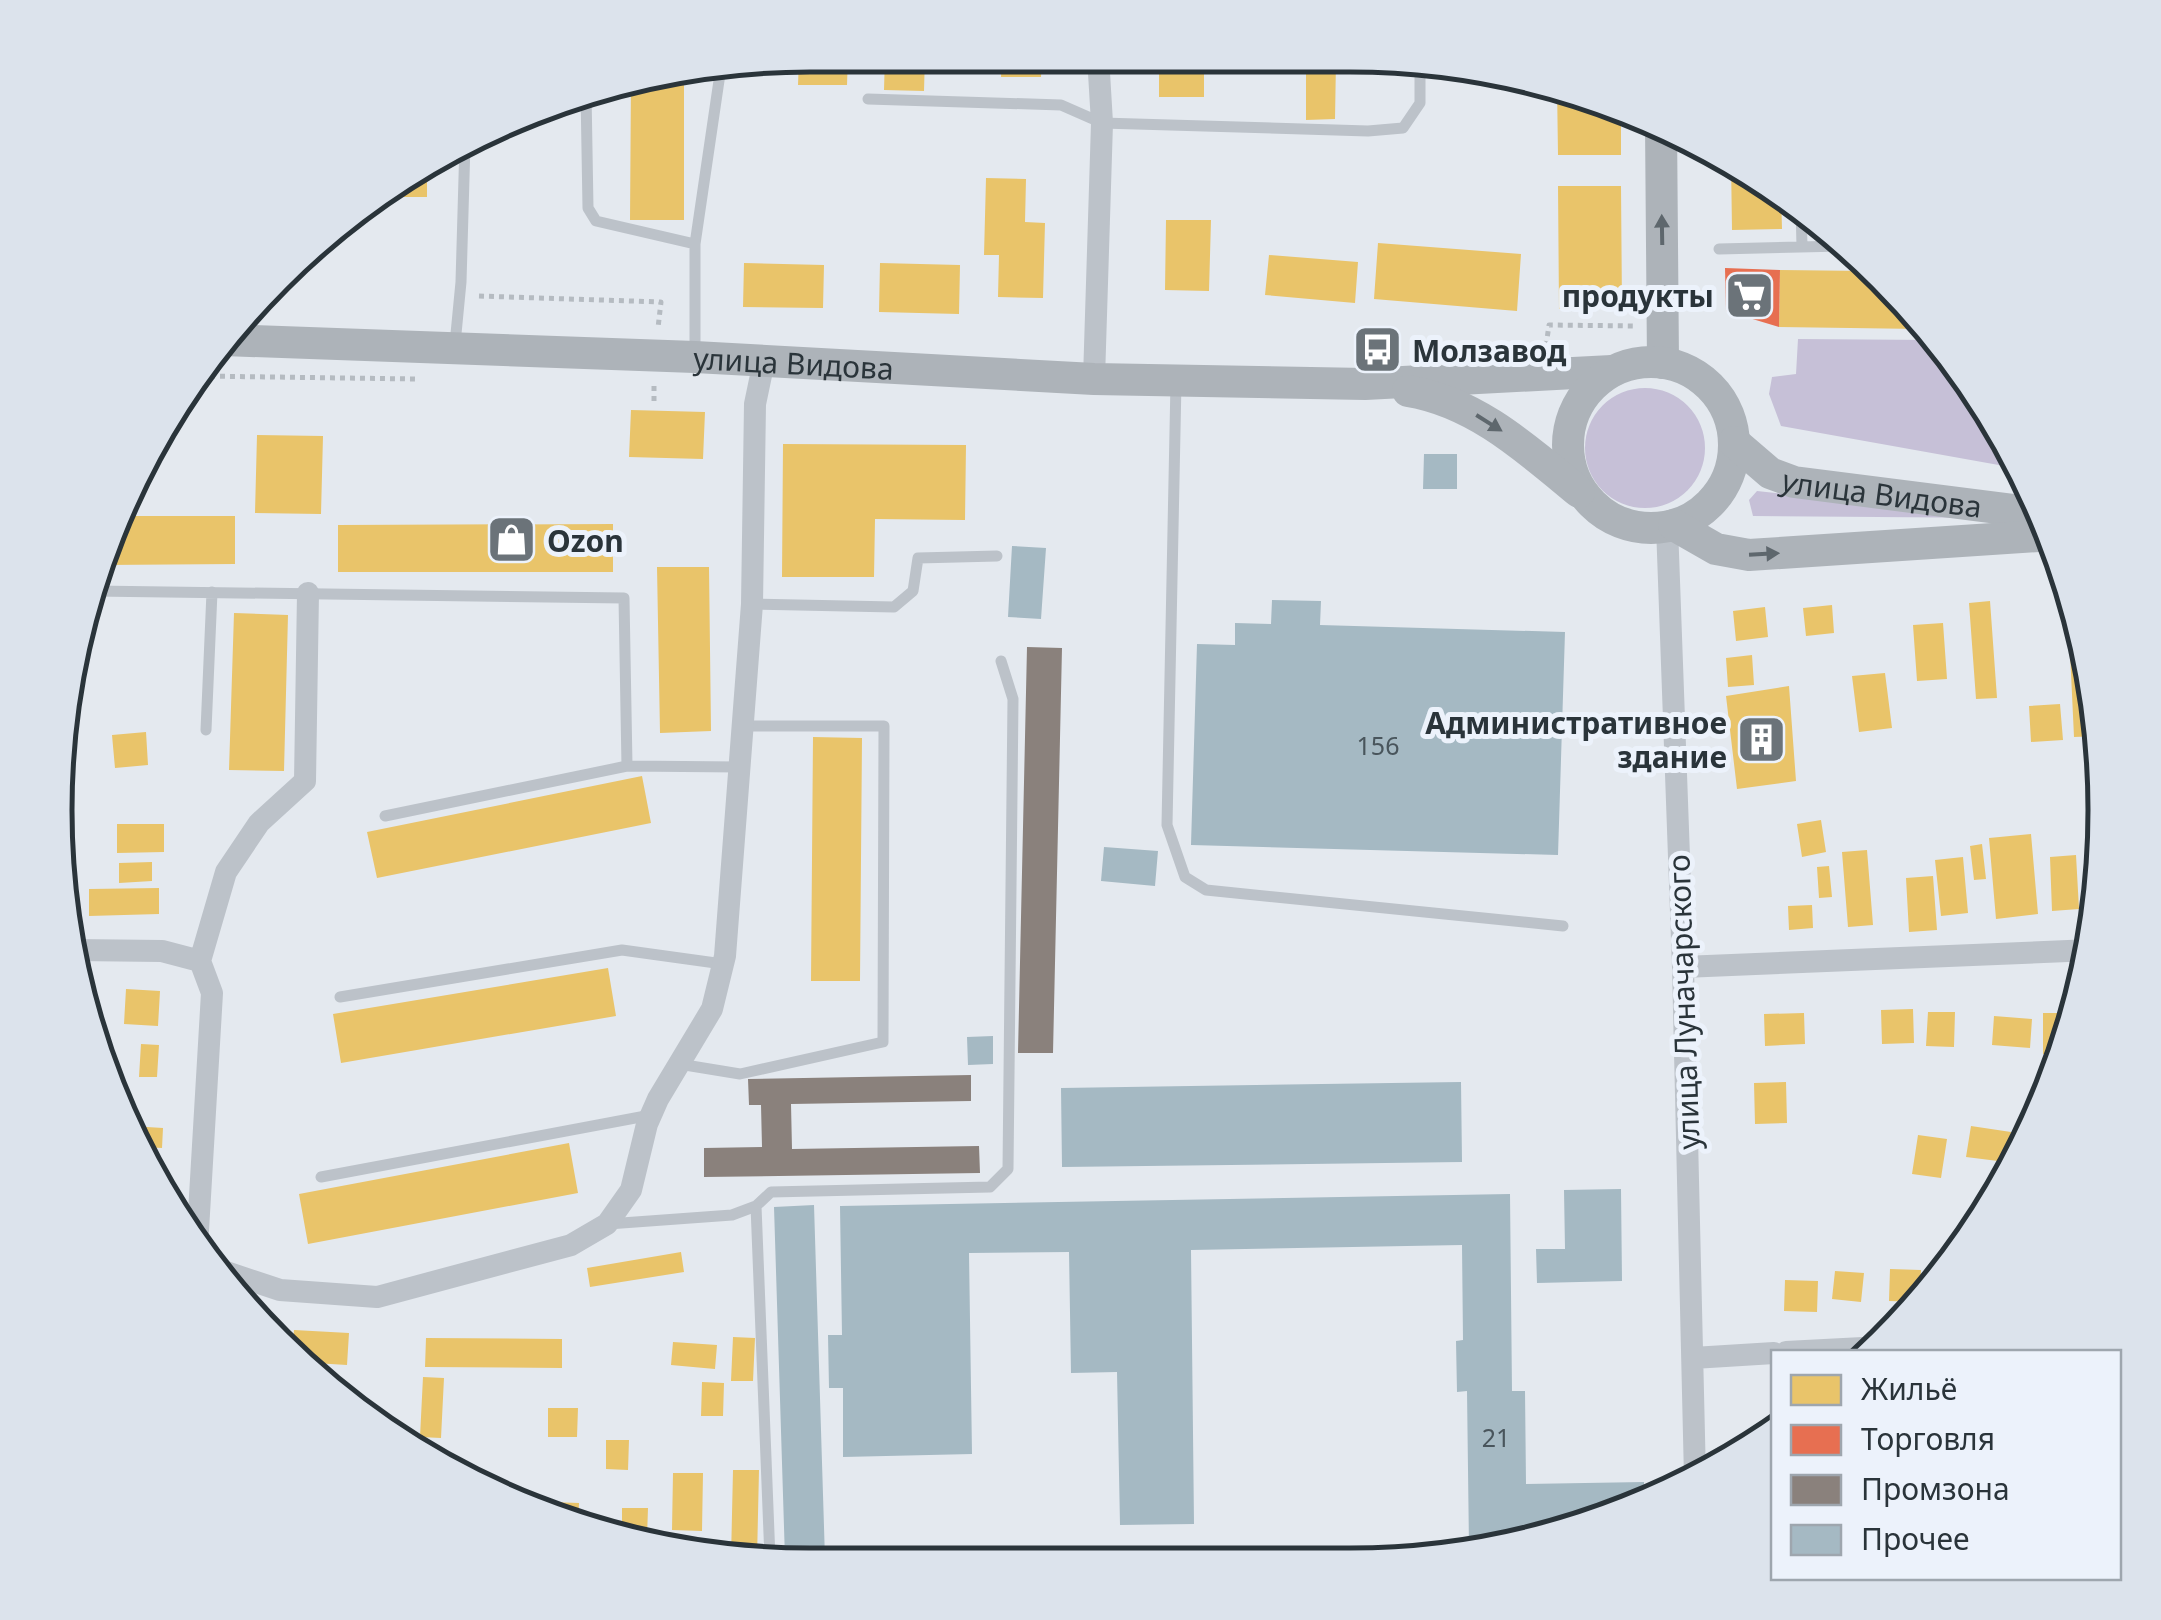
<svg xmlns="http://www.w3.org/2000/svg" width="2161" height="1620" font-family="'Noto Sans',sans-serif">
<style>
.green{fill:#c6c0d7}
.homes{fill:#e9c46a}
.shops{fill:#e76f51}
.industry{fill:#8a817c}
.building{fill:#a5b9c3}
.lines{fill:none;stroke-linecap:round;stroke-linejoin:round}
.path{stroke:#b5bbc1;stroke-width:5;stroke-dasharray:5 5;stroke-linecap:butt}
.lane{stroke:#bcc2c9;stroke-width:11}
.street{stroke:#bcc2c9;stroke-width:22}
.secondary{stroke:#adb3b9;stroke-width:32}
.oneway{fill:#5e676d}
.labels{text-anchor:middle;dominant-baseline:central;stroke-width:10;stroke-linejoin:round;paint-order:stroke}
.number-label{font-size:25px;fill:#49555c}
.poi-label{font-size:30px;font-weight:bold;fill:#2a343a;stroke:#ecf2fb;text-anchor:end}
.street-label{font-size:30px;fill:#2a343a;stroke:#ecf2fb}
.rim{fill:none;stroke:#2a343a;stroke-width:5}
</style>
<rect width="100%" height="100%" fill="#e4e9ef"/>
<path class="green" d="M1798,339l134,1 46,50 43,79 -240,-43 -12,-32 3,-17 24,-3z
M1585 448a60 60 0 1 1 120 0a60 60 0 1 1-120 0Z
M1757,491l258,27 -262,-2 -4,-16z"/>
<path class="homes" d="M848,55l-1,30h-49l1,-28z
M885,55h40l-1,36 -40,-1z
M1002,56h40l-1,21h-40z
M1159,56h45v41h-45z
M1306,61h30l-1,58 -29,1z
M684,72v148h-54l1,-141z
M1557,85l64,24v46h-63z
M427,160v37h-44l35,-29z
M1731,161l50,32 1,36 -50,1z
M986,178l40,1 -1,43 20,1 -2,75 -45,-1 1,-42h-15z
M1558,186h63l1,122 -63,1z
M1166,220h45l-2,71 -44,-1z
M1378,243l143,11 -4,57 -143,-12z
M1269,255l89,7 -3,41 -90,-8z
M744,263l80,2 -1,43 -80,-1z
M880,263l80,2 -1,49 -80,-2z
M1780,270l86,1 55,58 -142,-2z
M631,410l74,2 -2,47 -74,-2z
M257,435l66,1 -2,78 -66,-1z
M783,444l183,1 -1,75 -90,-1 -1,58h-92z
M119,516h116v48l-132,1z
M613,524v48h-275v-47z
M657,567h52l2,164 -51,2z
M2067,588l24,74 8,74 -25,1z
M1990,601l7,97 -21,1 -7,-96z
M1832,605l2,28 -28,3 -3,-28z
M1765,607l3,30 -32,4 -3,-30z
M234,613l54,2 -4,156 -55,-1z
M1943,623l4,56 -30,2 -4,-56z
M1752,655l2,30 -26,2 -2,-29z
M1885,673l7,55 -33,4 -7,-56z
M1789,686l7,95 -59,8 -11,-93z
M2060,704l3,36 -32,2 -2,-36z
M146,732l2,33 -33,3 -3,-33z
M813,737l49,1 -2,243h-49z
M642,776l9,47 -274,55 -10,-46z
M1821,820l5,32 -24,5 -5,-33z
M117,824h47v28l-47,1z
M2031,834l7,80 -42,5 -7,-81z
M1982,844l4,35 -12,1 -4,-34z
M1867,850l6,75 -25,2 -6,-75z
M2076,855l3,54 -27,2 -2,-54z
M1963,857l5,56 -27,3 -6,-56z
M152,862v19l-33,2v-20z
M1829,866l3,31 -13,1 -2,-31z
M1933,876l4,54 -28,2 -3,-54z
M159,888v26l-70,2v-27z
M1812,905l1,23 -24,2 -1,-24z
M608,968l8,48 -275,47 -8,-49z
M126,989l34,2 -2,35 -34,-2z
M1913,1009l1,34 -32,1 -1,-34z
M1928,1012h27l-1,35 -28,-1z
M1804,1013l1,31 -40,2 -1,-32z
M2043,1013h32l-13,41h-19z
M1994,1016l38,3 -2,29 -38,-3z
M141,1044l18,1 -2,32h-18z
M1786,1082l1,41 -32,1 -1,-41z
M131,1126l32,2 -1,20 -20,-1z
M1971,1126l40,6 -5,30 -40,-5z
M1918,1135l29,4 -6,39 -29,-4z
M569,1143l9,50 -270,51 -9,-50z
M681,1252l3,20 -94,15 -3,-19z
M1890,1269l31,1 -2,32 -30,-1z
M1835,1271l29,2 -3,29 -29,-3z
M1785,1280l33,1 -1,31 -33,-1z
M294,1330l55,3 -2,32 -49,-3 -6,-7z
M733,1337l22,1 -2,43h-22z
M426,1338l136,1v29l-137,-1z
M673,1342l44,3 -2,24 -44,-4z
M423,1377l21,1 -3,60 -21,-1z
M702,1382l22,1 -1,33h-22z
M548,1408h30l-1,29h-29z
M606,1440h23l-1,30 -22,-1z
M733,1470h26l-2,89h-26z
M673,1473h30l-1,58 -30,-1z
M551,1502l28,1 -1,24 -28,-10z
M622,1508h26l-1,29h-25z"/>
<path class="shops" d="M1725,268l55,2 -1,57 -53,-16z"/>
<path class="industry" d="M1027,647l35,1 -9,405h-35z
M971,1075v26l-180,3 1,45 187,-3 1,27 -276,4v-29l58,-1 -1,-42h-12l-1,-26z"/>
<path class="building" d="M1424,454h33v35h-34z
M1012,546l34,2 -5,71 -33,-2z
M1272,600l49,1 -1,24 245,7 -7,223 -367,-10 6,-201 38,1v-22l36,1z
M1104,847l54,4 -3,35 -54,-5z
M993,1036v28l-25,1 -1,-28z
M1461,1082l1,80 -400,5 -1,-79z
M1621,1189l1,92 -85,2 -1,-34h29l-1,-59z
M1510,1194l2,197h13l1,93 118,-2v23l-5,3 -150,40h-20l-2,-157 -10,1 -1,-51 7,-1 -1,-95 -271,5 3,274 -74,1 -3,-153 -46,1 -2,-121 -100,1 3,201 -129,3v-69h-14l-1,-53h14l-2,-129z
M814,1205l11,354h-40l-11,-352z"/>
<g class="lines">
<path class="path" d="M479,296l182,6 -3,26
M1546,346l3,-21 88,1
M200,376l215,3
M654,401v-17"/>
<path class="lane" d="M586,92l2,116 8,13 99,23
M868,99l193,6 41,18 266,8 35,-3 17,-25v-43
M1801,205l1,42
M1719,249l124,-3
M455,344l6,-62 4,-139
M695,356v-112l26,-177
M1176,382l-9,443 18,52 21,13 357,36
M94,591l530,7 3,168 112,1
M752,604l142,3 19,-16 5,-33 79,-2
M206,730l6,-138
M385,816l242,-50
M340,997l282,-47 101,14
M679,1064l61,10 143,-32 1,-316h-142
M321,1177l330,-62
M608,1224l124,-9 24,-9
M770,1559l-14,-353 15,-14 219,-5 18,-18 5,-470 -12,-38"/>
<path class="street" d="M1094,379l8,-256 -4,-67
M1667,526l16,441 12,511
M75,950l87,1 38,10
M1683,967l409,-17
M197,1247l15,-254 -12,-32 26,-89 33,-49 46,-42 3,-188
M217,1269l63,21 97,7 194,-52 36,-21 24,-34 16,-66 11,-25 54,-90 13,-53 27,-352 3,-200 9,-43
M1786,1352l96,-5
M1693,1358l81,-5"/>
<g class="secondary">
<path d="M1661,124l2,239"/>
<path id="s1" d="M224,340l471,17 399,22 271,5 247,-13"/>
<circle cx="1651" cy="445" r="83"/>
<path d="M1408,391c68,11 120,59 171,101"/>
<path id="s2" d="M1734,442l36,31 24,9 251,32"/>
<path d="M1674,525l42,24 33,6 304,-20"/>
</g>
</g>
<defs><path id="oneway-solid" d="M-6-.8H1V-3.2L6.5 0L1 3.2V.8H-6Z" transform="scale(2.5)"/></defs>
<g class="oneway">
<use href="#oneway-solid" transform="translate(1662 230) rotate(-91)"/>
<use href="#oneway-solid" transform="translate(1489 423) rotate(32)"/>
<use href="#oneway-solid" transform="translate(1764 554) rotate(-3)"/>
</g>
<defs>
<symbol id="supermarket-square" viewBox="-11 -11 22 22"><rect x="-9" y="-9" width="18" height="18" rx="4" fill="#6b7379" stroke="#ecf2fb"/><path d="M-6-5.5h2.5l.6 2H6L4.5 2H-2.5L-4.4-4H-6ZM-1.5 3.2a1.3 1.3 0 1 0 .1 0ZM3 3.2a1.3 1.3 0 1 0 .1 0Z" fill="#fff"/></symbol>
<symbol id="bus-square" viewBox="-11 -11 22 22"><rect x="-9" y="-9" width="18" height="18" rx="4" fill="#6b7379" stroke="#ecf2fb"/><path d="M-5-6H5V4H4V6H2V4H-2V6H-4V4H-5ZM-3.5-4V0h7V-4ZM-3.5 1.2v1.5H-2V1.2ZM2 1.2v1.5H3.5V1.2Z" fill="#fff"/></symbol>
<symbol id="shop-square" viewBox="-11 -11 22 22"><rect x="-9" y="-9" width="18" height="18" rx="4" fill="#6b7379" stroke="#ecf2fb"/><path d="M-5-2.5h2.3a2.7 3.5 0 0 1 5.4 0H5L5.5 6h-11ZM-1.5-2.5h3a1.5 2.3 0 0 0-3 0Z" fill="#fff"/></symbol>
<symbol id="building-square" viewBox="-11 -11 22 22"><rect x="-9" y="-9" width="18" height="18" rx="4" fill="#6b7379" stroke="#ecf2fb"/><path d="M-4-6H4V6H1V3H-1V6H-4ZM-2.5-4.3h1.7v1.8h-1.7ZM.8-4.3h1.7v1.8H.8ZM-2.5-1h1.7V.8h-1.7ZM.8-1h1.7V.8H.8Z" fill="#fff"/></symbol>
</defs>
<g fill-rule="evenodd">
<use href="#supermarket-square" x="1722" y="268" width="55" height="55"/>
<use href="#bus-square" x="1350" y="322" width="55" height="55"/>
<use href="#shop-square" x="484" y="512" width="55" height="55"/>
<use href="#building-square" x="1734" y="712" width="55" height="55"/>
</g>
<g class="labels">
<g class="number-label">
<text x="1378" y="745">156</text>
<text x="1496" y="1437">21</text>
</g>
<g class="poi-label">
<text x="1714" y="295">продукты</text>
<text x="1412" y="350" text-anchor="start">Молзавод</text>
<text x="547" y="540" text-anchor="start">Ozon</text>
<text x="1727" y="722">Административное<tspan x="1727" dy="34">здание</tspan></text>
</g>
<g class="street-label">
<text stroke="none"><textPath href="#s1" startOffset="570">улица Видова</textPath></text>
<text stroke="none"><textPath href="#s2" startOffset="162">улица Видова</textPath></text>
<text transform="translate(1683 1002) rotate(-92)">улица Луначарского</text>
</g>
</g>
<path d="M0 0H2161V1620H0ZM810 72H1350A738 738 0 0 1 2088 810V810A738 738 0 0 1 1350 1548H810A738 738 0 0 1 72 810V810A738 738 0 0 1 810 72Z" fill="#dce3ec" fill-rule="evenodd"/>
<path class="rim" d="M810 72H1350A738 738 0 0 1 2088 810V810A738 738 0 0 1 1350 1548H810A738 738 0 0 1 72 810V810A738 738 0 0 1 810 72Z"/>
<rect x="1771" y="1350" width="350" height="230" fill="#ecf2fb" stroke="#9ea6ae" stroke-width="2.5"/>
<rect x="1791" y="1375" width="50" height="30" fill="#e9c46a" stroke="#9ea6ae" stroke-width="2.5"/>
<text x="1861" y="1400" font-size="30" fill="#2a343a">Жильё</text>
<rect x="1791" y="1425" width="50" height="30" fill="#e76f51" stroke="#9ea6ae" stroke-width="2.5"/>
<text x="1861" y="1450" font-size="30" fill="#2a343a">Торговля</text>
<rect x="1791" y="1475" width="50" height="30" fill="#8a817c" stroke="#9ea6ae" stroke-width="2.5"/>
<text x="1861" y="1500" font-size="30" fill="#2a343a">Промзона</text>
<rect x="1791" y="1525" width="50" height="30" fill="#a5b9c3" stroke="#9ea6ae" stroke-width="2.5"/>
<text x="1861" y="1550" font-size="30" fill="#2a343a">Прочее</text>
</svg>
